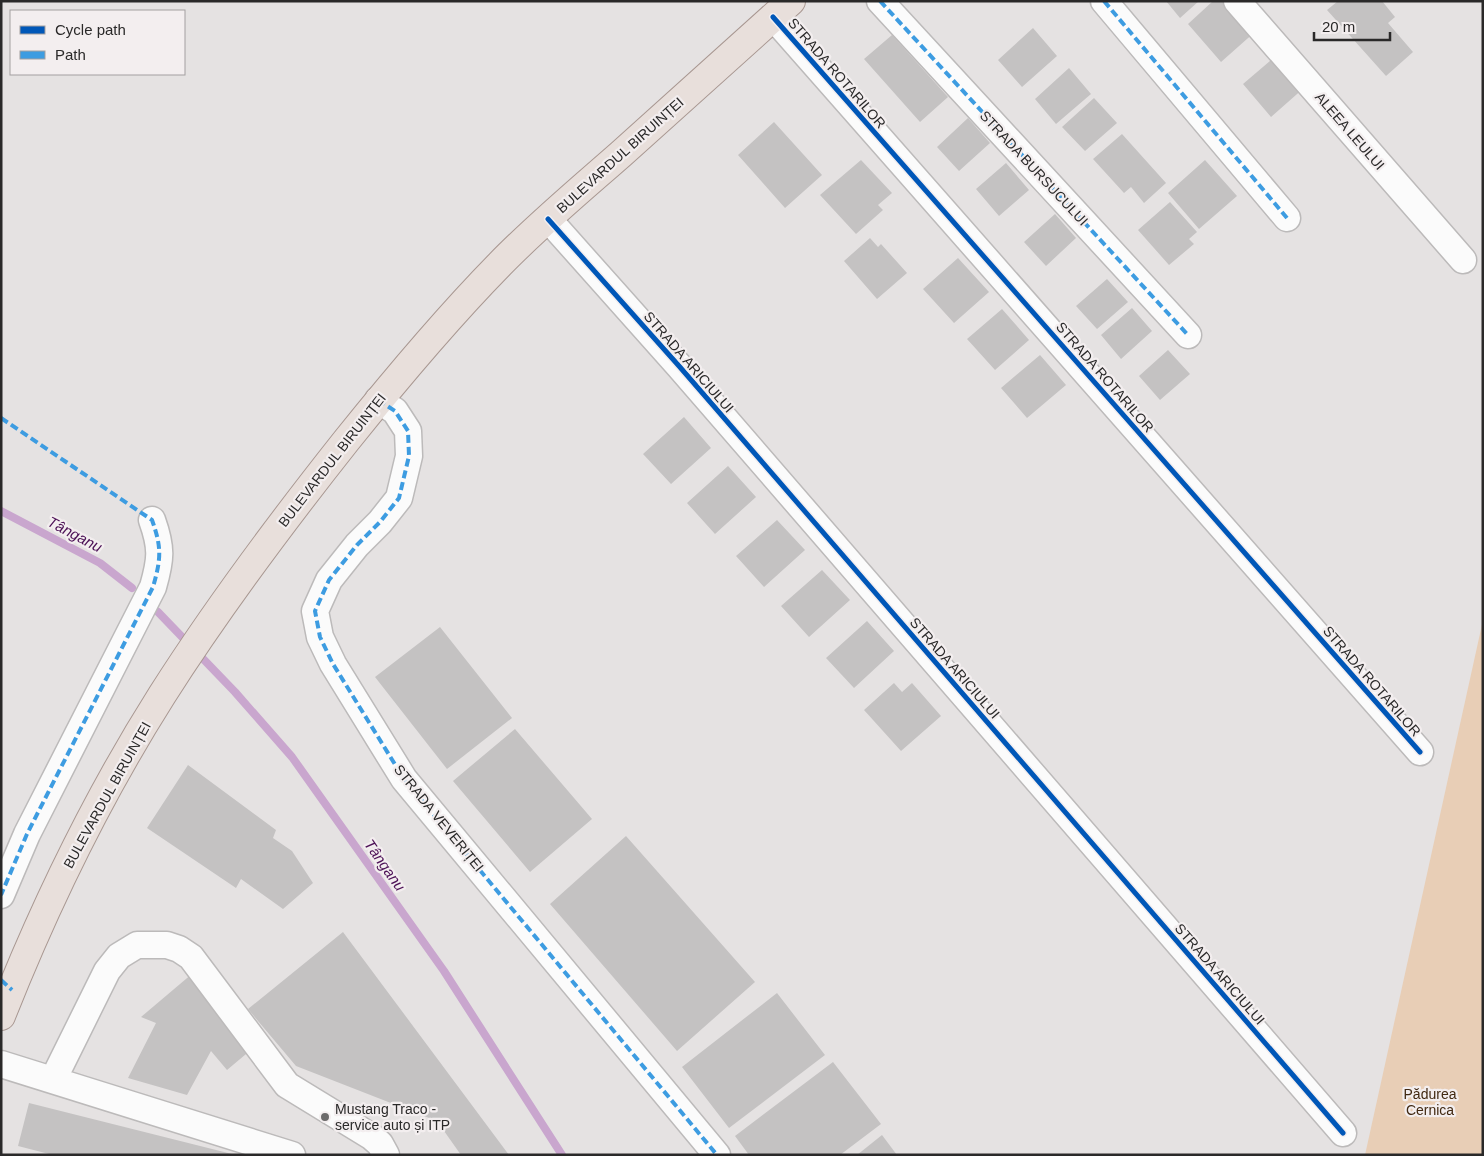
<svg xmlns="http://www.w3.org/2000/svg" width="1484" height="1156" font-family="Arial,sans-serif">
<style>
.green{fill:#e8ceb6}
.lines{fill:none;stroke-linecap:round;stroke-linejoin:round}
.stream{stroke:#c9a6ce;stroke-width:8}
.building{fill:#c4c2c2}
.minor-casing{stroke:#bcbaba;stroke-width:29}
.major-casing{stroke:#a89791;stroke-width:30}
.minor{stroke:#fbfbfb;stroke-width:26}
.major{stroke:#e8dfdb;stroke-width:28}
.quiet{stroke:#3d9ce1;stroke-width:4;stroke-dasharray:8 4;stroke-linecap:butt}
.cycleway-casing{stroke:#f3eeef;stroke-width:8}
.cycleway{stroke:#0057b8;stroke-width:5}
.poi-dot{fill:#6b6a6a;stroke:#f3eeef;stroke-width:2}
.labels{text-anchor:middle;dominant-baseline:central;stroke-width:4.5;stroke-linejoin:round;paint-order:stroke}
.street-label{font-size:14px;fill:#2a2929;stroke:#f3eeef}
.park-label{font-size:14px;fill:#412912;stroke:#f3eeef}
.poi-label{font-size:14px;fill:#2a2929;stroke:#f3eeef;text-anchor:start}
.water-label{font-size:15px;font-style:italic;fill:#4c1156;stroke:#f3eeef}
</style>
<rect width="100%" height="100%" fill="#e5e2e2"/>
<path class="green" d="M1483,620v535h-118z"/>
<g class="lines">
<path class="stream" d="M1,511l99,52 32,25
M158,612l77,80 57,65 152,214 118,184"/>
</g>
<path class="building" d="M1166,1h33l-19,17z
M1213,1h16l27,30 -35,31 -33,-38z
M1338,1h44l13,16 -7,6 25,29 -27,24 -59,-66z
M1033,28l24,28 -35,31 -24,-27z
M892,35l56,62 -28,25 -56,-63z
M1277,55l28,32 -34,30 -28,-33z
M1069,68l22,26 -35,30 -21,-25z
M1094,98l23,25 -32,28 -23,-24z
M968,118l22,25 -31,28 -22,-24z
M774,122l48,53 -37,33 -47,-53z
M1122,134l44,49 -22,20 -13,-16 -7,6 -31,-34z
M861,160l31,33 -14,12 5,5 -27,24 -36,-39z
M1205,160l32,36 -38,33 -31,-36z
M1006,163l23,27 -30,26 -23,-27z
M1170,202l27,30 -8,7 5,5 -25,21 -31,-35z
M1055,214l21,24 -30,28 -22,-24z
M870,238l8,9 3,-3 26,29 -30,26 -33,-38z
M958,258l31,34 -35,31 -31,-34z
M1107,279l21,23 -31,27 -21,-23z
M1132,308l20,23 -31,28 -20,-24z
M1002,309l27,31 -34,30 -28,-31z
M1168,350l22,24 -30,26 -21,-24z
M1040,355l26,30 -39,33 -26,-30z
M684,417l27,31 -40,36 -28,-30z
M728,466l28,31 -41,37 -28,-31z
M777,520l28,30 -41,37 -28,-31z
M822,570l28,30 -41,37 -28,-31z
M867,621l27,30 -40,37 -28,-30z
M440,627l72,91 -65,51 -72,-92z
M894,683l8,9 10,-9 29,33 -40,35 -37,-41z
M515,729l77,90 -62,53 -77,-91z
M188,765l88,65 -3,8 19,13 21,32 -30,26 -42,-30 -5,9 -89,-60z
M626,836l129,146 -78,69 -127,-147z
M343,932l166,223h-48l-24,-34 -141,-55 -48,-57z
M193,973l59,76 -25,21 -16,-19 -24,44 -59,-17 28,-55 -15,-6z
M777,993l48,62 -96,73 -47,-61z
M833,1062l48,62 -41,31h-91l-14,-19z
M29,1103l203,51v1h-179l-35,-9z
M882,1135l15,20h-40z"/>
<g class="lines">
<defs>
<path id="minor" d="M880,1l308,334
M1104,1l183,217
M1237,1l226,259
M773,17l647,735
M548,219l131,147 664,767
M378,400l17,11 13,20 1,25 -10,42 -19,24 -23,23 -28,35 -14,31 5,26 13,27 71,115 313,376
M1,895l26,-61 126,-247c8,-28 9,-39 -1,-67
M1,1064l291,91
M53,1080l54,-109 12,-15 18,-11h30l12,4 12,8 96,128 85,52 8,7 6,11"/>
<path id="major" d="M1,1016c44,-111 97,-220 161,-321 56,-88 119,-172 184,-254 49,-61 99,-121 154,-177 38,-39 80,-74 121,-110 56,-51 113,-102 170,-153"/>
</defs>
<use href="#minor" class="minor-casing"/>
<use href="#major" class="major-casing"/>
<use href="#minor" class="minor"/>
<use href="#major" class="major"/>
<path class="quiet" d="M880,1l308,334
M1104,1l183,217
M378,400l17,11 13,20 1,25 -10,42 -19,24 -23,23 -28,35 -14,31 5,26 13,27 71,115 313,376
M1,418l151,102c10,28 9,39 1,67l-126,247 -26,61
M1,980l11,10"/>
<defs>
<path id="cycleway" d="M773,17l647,735
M548,219l131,147 664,767"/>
</defs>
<use href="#cycleway" class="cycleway-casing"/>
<use href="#cycleway" class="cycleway"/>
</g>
<circle class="poi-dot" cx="325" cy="1117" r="5"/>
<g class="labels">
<g class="street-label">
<text transform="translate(837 73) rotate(49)">STRADA ROTARILOR</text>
<text transform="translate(1350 131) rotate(49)">ALEEA LEULUI</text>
<text transform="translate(620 155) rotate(-42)">BULEVARDUL BIRUINȚEI</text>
<text transform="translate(1034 168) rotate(47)">STRADA BURSUCULUI</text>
<text transform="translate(689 362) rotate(49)">STRADA ARICIULUI</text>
<text transform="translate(1105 377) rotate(49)">STRADA ROTARILOR</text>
<text transform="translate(332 460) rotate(-52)">BULEVARDUL BIRUINȚEI</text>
<text transform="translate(955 668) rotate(49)">STRADA ARICIULUI</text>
<text transform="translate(1372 681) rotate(49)">STRADA ROTARILOR</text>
<text transform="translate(107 795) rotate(-61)">BULEVARDUL BIRUINȚEI</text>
<text transform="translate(439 818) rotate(51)">STRADA VEVERIȚEI</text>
<text transform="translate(1220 974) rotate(49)">STRADA ARICIULUI</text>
</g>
<g class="park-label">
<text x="1430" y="1094">Pădurea<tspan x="1430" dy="16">Cernica</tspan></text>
</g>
<g class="poi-label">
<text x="335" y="1109">Mustang Traco -<tspan x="335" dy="16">service auto și ITP</tspan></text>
</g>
<g class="water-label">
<text transform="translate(75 534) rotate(28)">Tânganu</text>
<text transform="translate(385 865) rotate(55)">Tânganu</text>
</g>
</g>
<rect width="1484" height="1156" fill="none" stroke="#2a2929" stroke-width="5"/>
<rect x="10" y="10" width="175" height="65" fill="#f3eeef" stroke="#a39fa0"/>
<rect x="20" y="26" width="25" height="8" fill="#0057b8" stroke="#a39fa0"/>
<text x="55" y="35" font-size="15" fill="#2a2929">Cycle path</text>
<rect x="20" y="51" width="25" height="8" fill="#3d9ce1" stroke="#a39fa0"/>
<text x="55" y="60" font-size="15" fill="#2a2929">Path</text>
<path d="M1314 32v8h76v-8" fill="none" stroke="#2a2929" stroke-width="2.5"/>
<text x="1322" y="32" font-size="15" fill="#2a2929" stroke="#f3eeef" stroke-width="4" paint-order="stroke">20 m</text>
</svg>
